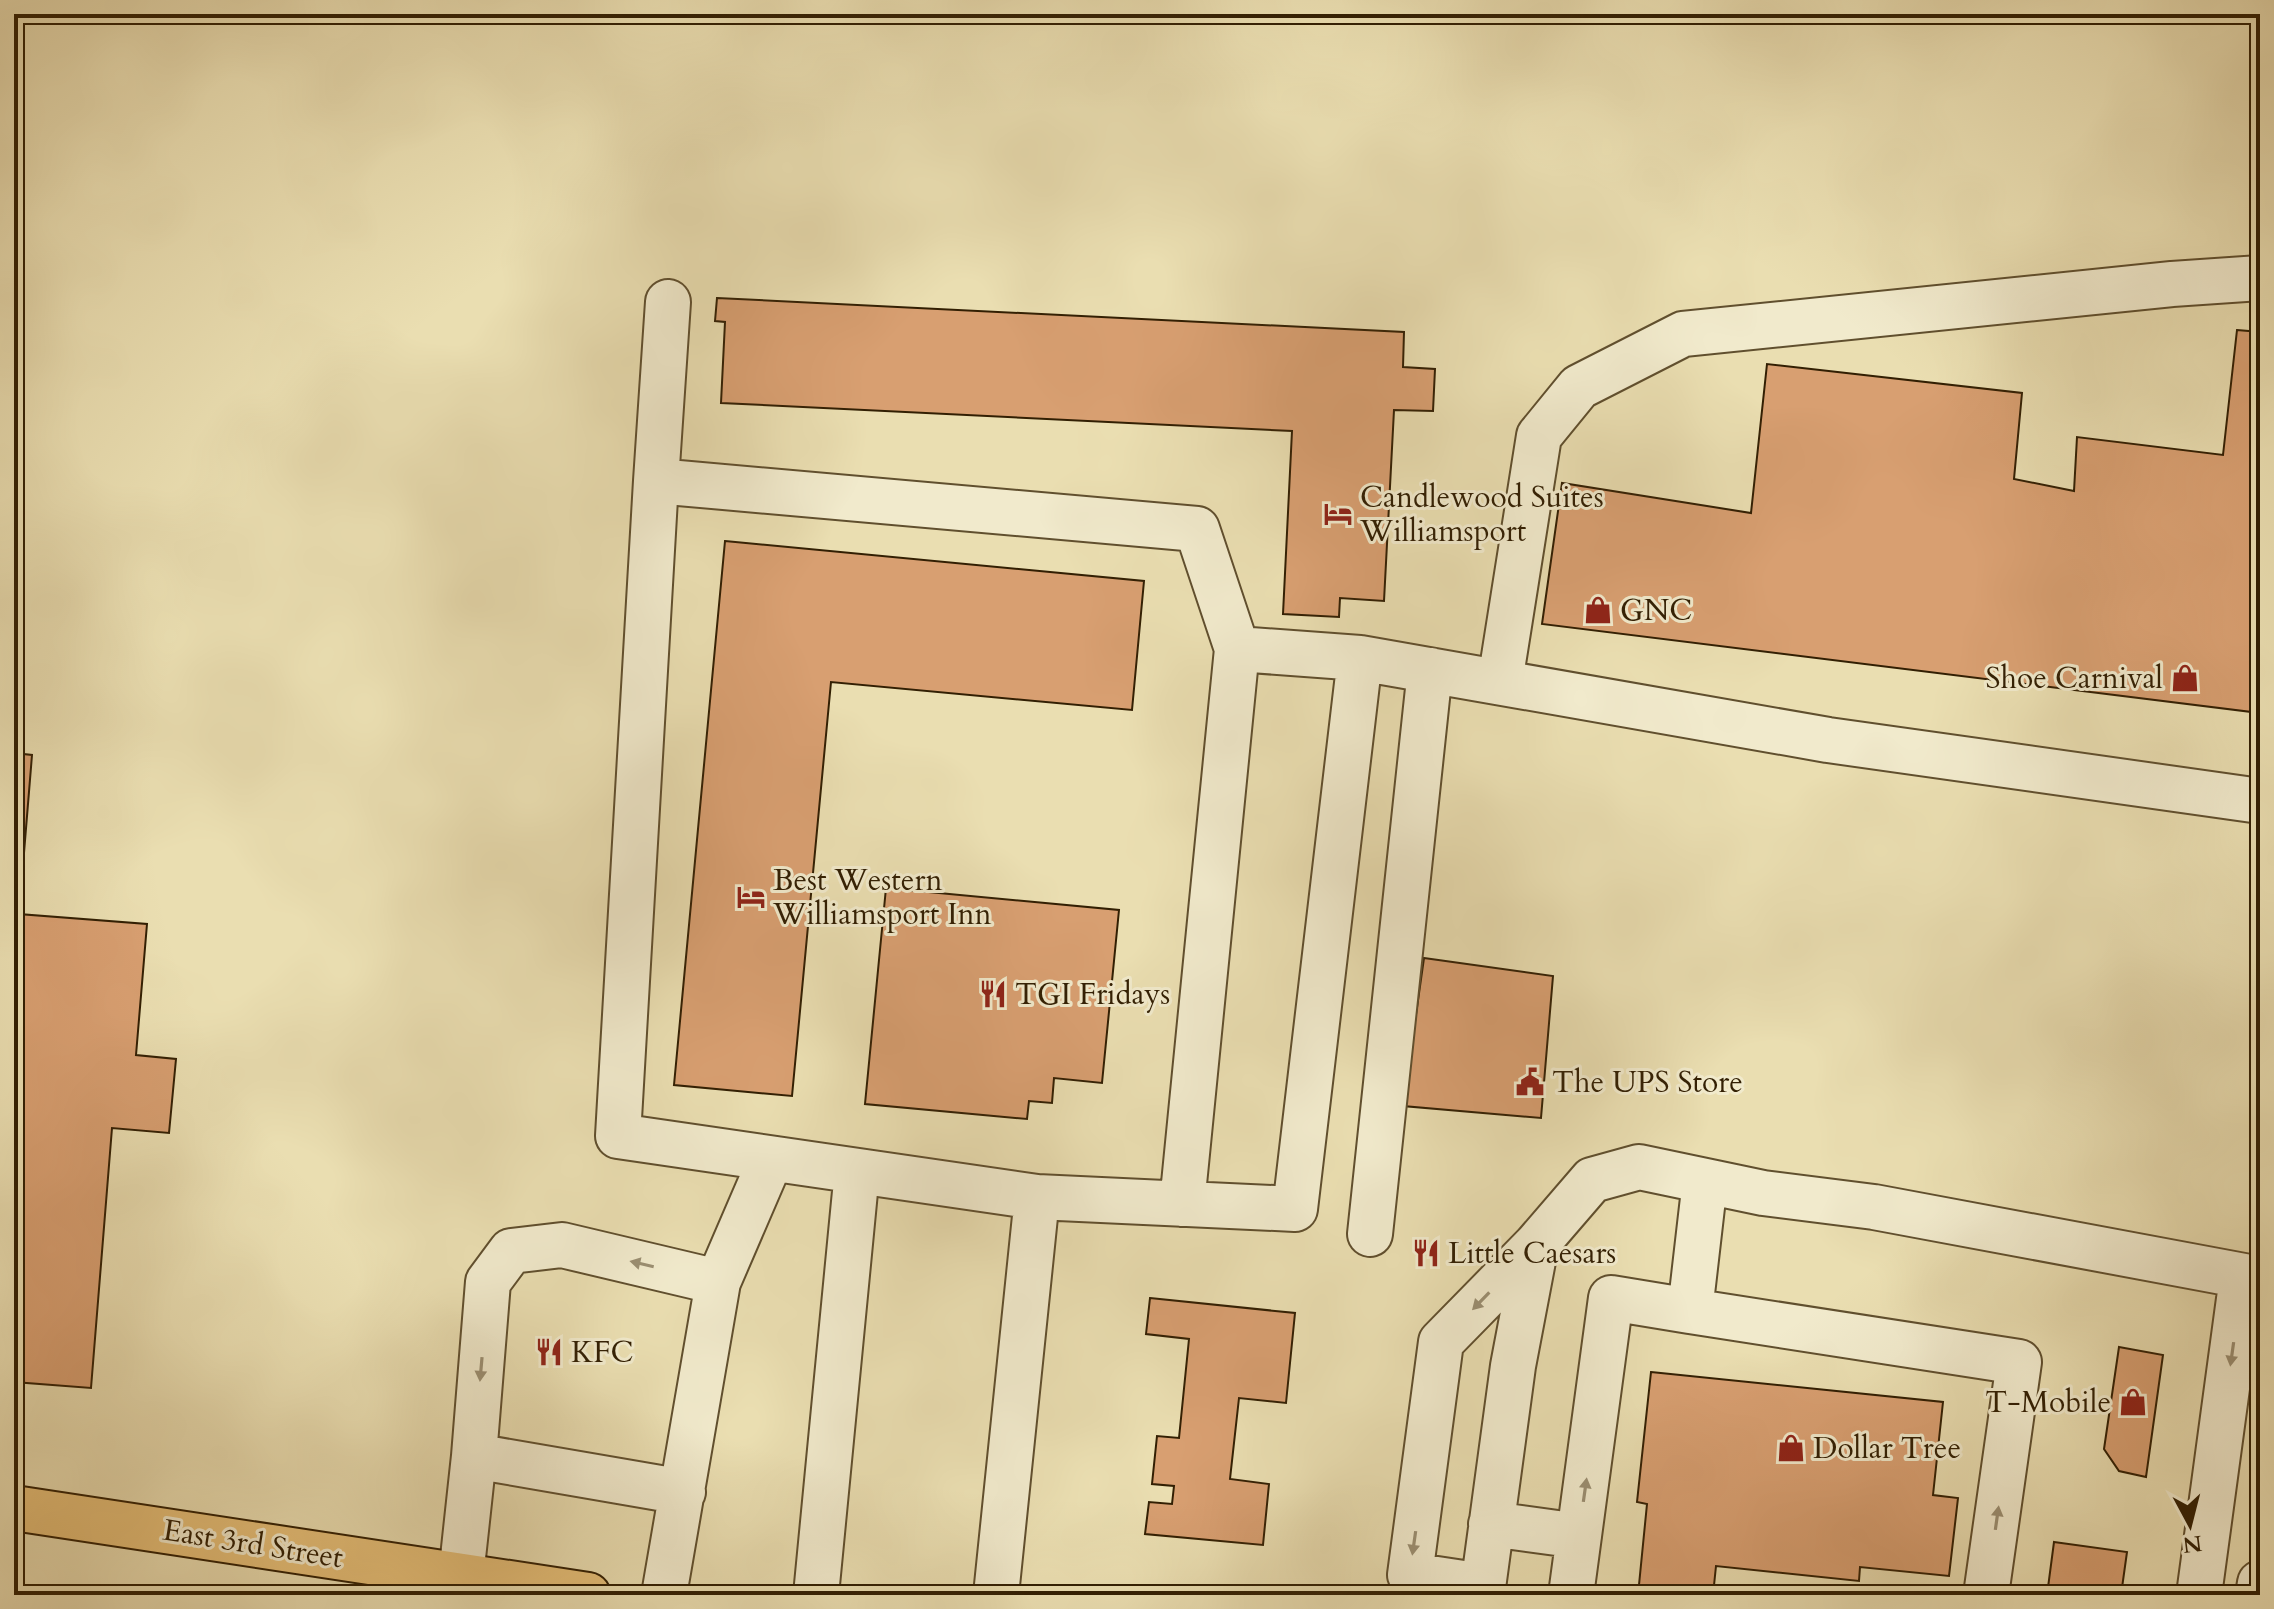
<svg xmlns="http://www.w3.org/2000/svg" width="2274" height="1609" font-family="Cardo,serif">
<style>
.building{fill:#d89f71;stroke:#321f03;stroke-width:2}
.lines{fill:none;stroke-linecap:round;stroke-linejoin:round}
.minor-casing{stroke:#604f2e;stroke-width:48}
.major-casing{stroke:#321f03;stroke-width:48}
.minor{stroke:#f1eacc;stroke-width:44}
.major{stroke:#e5bf78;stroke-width:44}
.oneway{fill:#9b8f72}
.labels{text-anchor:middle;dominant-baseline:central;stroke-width:6;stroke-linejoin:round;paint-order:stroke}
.poi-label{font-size:30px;fill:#321f03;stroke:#f1eacc;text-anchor:start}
.street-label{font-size:30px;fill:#321f03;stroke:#f1eacc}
</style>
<rect width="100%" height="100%" fill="#eadeb1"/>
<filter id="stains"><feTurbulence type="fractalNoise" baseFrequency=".0025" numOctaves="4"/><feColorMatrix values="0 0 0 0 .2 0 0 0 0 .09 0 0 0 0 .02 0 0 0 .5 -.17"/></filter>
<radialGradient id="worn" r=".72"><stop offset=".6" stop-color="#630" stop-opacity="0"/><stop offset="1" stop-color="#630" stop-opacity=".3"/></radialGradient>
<path class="building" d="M717,298l687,34 -1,35 32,2 -2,42 -39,-1 -10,191 -44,-3 -1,19 -56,-3 9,-183 -571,-28 4,-81 -10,-1z
M2237,330l23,2v381l-718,-89 20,-141 189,30 16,-149 255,29 -8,86 60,12 3,-54 146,18z
M725,541l419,40 -12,129 -301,-28 -39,414 -118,-11z
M14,753l18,2 -13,159 128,10 -11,131 40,4 -7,74 -57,-5 -21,260 -77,-6z
M886,888l233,22 -17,173 -48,-5 -2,25 -23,-2 -2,18 -162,-15z
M1424,958l129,18 -12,142 -138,-12z
M1150,1298l145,15 -9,90 -47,-5 -9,81 39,5 -6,61 -118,-11 4,-32 23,2 2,-18 -22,-2 5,-48 22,2 10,-99 -43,-5z
M2119,1347l44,8 -17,122 -27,-6 -15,-22z
M1651,1372l292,30 -10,93 25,3 -9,78 -89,-9 -1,14 -143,-15 -3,29h-75l9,-91 -10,-2z
M2054,1542l73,10 -6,43h-74z"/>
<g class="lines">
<defs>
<path id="minor" d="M656,481l12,-179
M1237,649l123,9
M1500,682l39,-246 40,-49 104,-53 489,-50 88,-6
M1705,1181l-15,130 329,51 -33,233
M1037,1197l-419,-61 38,-655 541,48 40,120 -55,555
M1370,1234l60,-564
M474,1456l14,-174 23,-31 51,-6 156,37
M1491,1524l88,12
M461,1576l13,-120 209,36
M1483,1586l-73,-11 31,-233 95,-97
M664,1595l54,-313 53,-123
M816,1595l41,-424
M996,1595l41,-398 258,12 65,-551 468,82 432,61
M1482,1595l31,-229 23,-121 56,-65 47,-13 124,26 111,14 386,72
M1571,1595l40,-297 79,13
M2199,1595l43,-318
M2258,1595l2,-12"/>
<path id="major" d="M14,1508l574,87"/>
</defs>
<use href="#minor" class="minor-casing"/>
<use href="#major" class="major-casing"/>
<use href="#minor" class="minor"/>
<use href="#major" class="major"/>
</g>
<defs><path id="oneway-solid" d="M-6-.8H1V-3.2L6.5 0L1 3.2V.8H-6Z" transform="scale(2)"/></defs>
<g class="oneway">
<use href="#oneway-solid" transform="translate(642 1264) rotate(-167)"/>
<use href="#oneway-solid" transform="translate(1481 1301) rotate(134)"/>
<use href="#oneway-solid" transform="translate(2232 1354) rotate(98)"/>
<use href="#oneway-solid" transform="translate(481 1369) rotate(95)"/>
<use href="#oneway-solid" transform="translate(1585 1490) rotate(-82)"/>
<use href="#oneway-solid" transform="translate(1997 1518) rotate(-82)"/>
<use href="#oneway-solid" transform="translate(1414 1543) rotate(98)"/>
</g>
<defs>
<symbol id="hotel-bare" viewBox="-9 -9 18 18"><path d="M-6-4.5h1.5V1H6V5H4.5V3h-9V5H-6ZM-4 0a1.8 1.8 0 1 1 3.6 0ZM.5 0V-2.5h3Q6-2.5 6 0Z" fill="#8f2418" stroke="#f1eacc" stroke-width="2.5" paint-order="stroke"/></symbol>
<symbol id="shop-bare" viewBox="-9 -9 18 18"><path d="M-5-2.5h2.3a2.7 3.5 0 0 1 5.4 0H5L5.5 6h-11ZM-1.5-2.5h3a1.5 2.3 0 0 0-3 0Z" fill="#8f2418" stroke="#f1eacc" stroke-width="2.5" paint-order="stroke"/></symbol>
<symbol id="restaurant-bare" viewBox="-9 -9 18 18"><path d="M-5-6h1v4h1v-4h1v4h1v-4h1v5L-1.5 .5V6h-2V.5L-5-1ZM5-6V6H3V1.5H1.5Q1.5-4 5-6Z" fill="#8f2418" stroke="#f1eacc" stroke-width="2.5" paint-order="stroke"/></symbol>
<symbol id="civic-bare" viewBox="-9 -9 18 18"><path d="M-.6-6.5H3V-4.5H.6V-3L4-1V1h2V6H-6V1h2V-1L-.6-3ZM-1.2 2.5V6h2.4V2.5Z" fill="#8f2418" stroke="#f1eacc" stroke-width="2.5" paint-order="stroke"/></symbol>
</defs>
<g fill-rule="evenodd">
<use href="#hotel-bare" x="1318" y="494" width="40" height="40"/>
<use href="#shop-bare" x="1578" y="590" width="40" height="40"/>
<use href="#shop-bare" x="2165" y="658" width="40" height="40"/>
<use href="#hotel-bare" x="731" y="877" width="40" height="40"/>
<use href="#restaurant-bare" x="973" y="974" width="40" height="40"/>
<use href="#civic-bare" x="1510" y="1062" width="40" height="40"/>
<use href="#restaurant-bare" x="1406" y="1233" width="40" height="40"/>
<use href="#restaurant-bare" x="529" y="1332" width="40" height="40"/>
<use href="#shop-bare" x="2113" y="1382" width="40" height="40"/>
<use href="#shop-bare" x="1771" y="1428" width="40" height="40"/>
</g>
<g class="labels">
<g class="poi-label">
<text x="1360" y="497">Candlewood Suites<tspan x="1360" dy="34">Williamsport</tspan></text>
<text x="1620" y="610">GNC</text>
<text x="2163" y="678" text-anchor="end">Shoe Carnival</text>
<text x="773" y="880">Best Western<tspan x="773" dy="34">Williamsport Inn</tspan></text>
<text x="1015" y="994">TGI Fridays</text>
<text x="1552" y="1082">The UPS Store</text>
<text x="1448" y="1253">Little Caesars</text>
<text x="571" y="1352">KFC</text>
<text x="2111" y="1402" text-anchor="end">T-Mobile</text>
<text x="1813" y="1448">Dollar Tree</text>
</g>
<g class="street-label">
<text transform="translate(253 1544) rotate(9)">East 3rd Street</text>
</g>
</g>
<rect width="2274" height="1609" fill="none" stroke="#eadeb1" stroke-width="48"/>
<rect x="16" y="16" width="2242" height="1577" fill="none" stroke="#321f03" stroke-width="4"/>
<rect x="24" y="24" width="2226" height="1561" fill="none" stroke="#321f03" stroke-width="2"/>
<g transform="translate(2190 1525) rotate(173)" stroke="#f1eacc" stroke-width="6" paint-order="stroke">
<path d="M0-6L14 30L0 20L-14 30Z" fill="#321f03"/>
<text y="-12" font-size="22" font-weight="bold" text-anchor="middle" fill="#321f03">N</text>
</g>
<rect width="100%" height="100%" filter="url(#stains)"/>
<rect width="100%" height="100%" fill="url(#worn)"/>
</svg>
